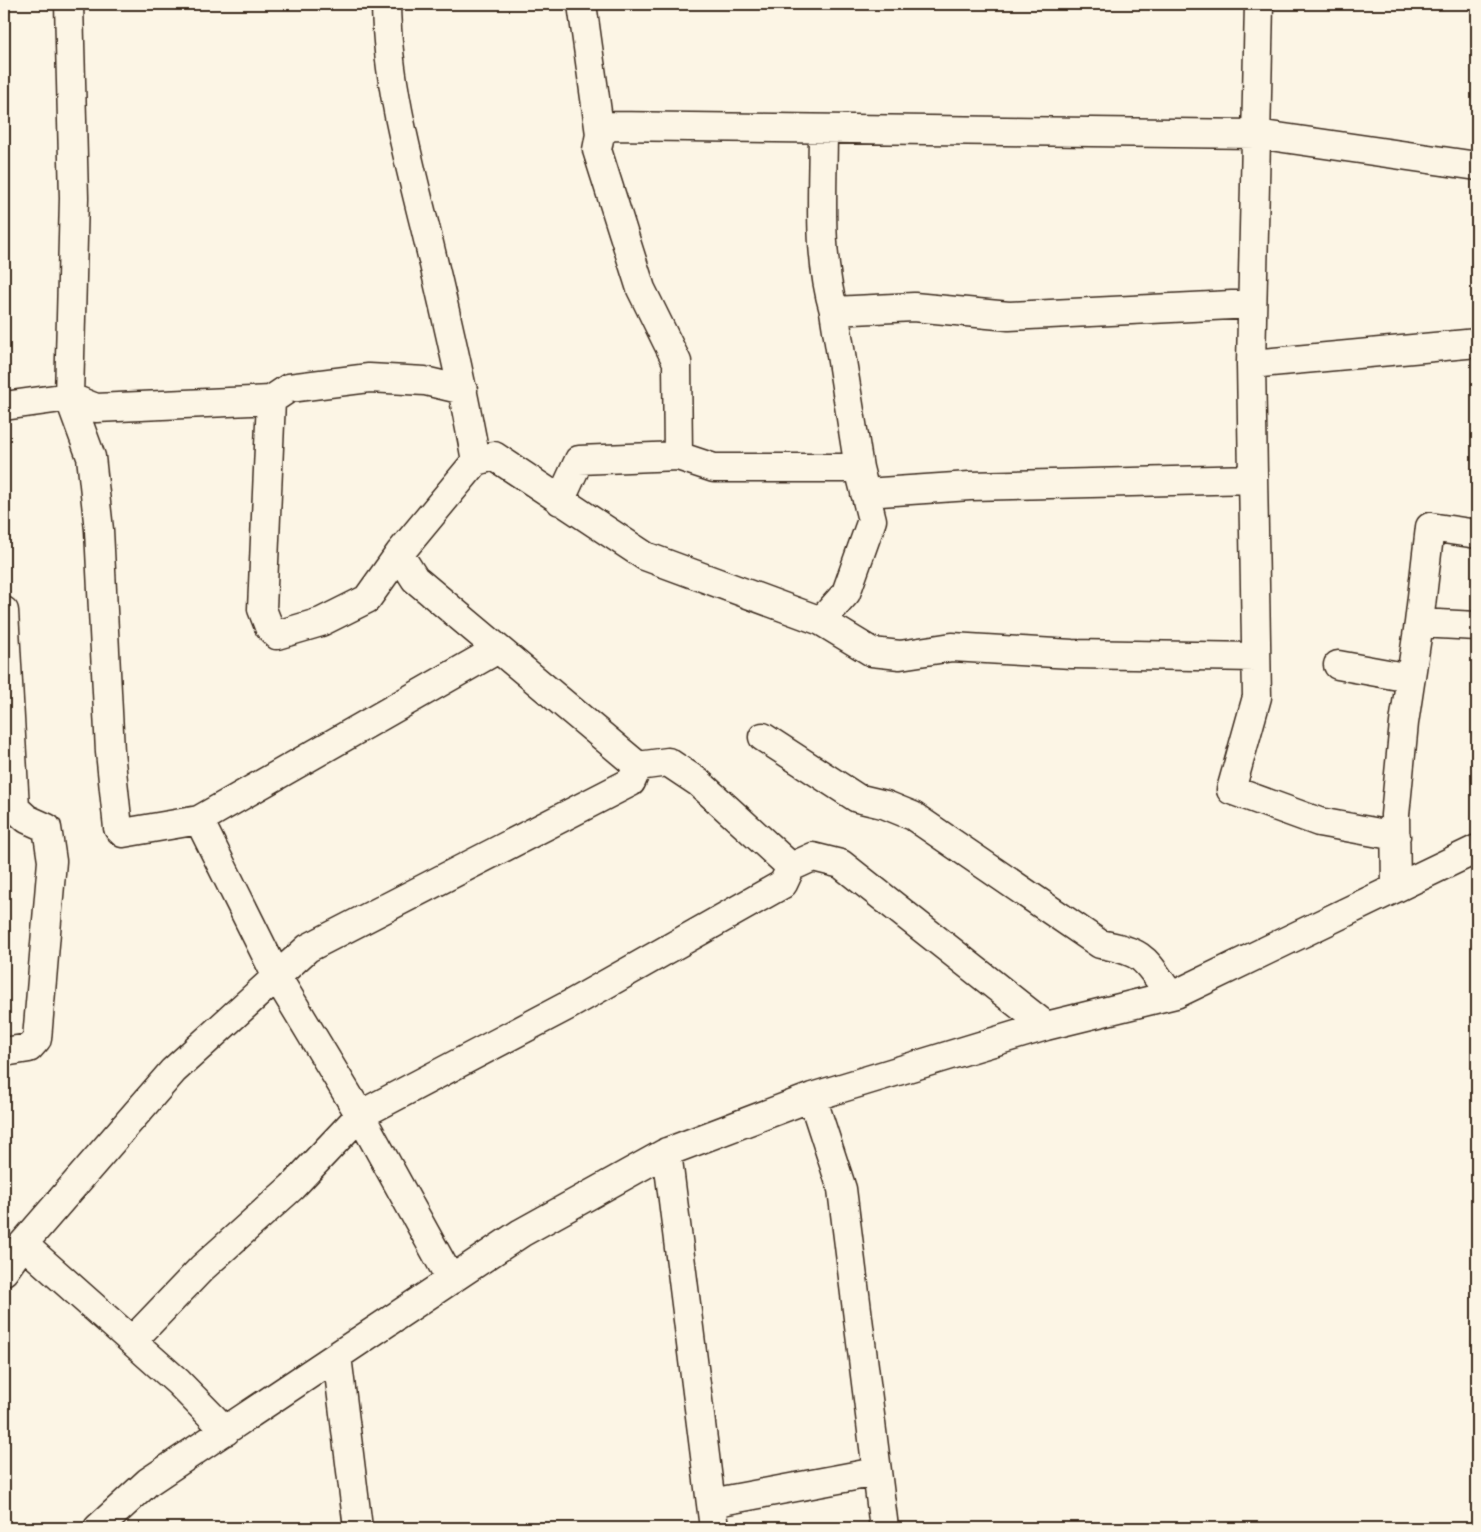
<svg xmlns="http://www.w3.org/2000/svg" width="1481" height="1532" font-family="'Shantell Sans',sans-serif">
<style>
.lines{fill:none;stroke-linecap:round;stroke-linejoin:round}
.minor-casing{stroke:#3b2a1e;stroke-width:31}
.minor{stroke:#fcf5e5;stroke-width:28}
</style>
<rect width="100%" height="100%" fill="#fcf5e5"/>
<filter id="ink" filterUnits="userSpaceOnUse"><feTurbulence type="fractalNoise" baseFrequency=".02" numOctaves="2"/><feDisplacementMap in="SourceGraphic" scale="10" xChannelSelector="R" yChannelSelector="G"/><feConvolveMatrix kernelMatrix="1 2 1 2 8 2 1 2 1" color-interpolation-filters="sRGB"/></filter>
<g filter="url(#ink)">
<g class="lines">
<defs>
<path id="minor" d="M69,4l5,194 -5,199 22,60 8,73 11,222 8,76 5,5 76,-13 299,-171
M386,4c1,75 21,151 39,223 19,78 37,155 51,234
M582,4l18,130
M1259,4l-8,360 6,333 -26,93 88,32 77,14
M834,311l80,-4 95,9 243,-12
M1251,364l226,-21
M271,400l-9,209 7,18 8,8 44,-13 46,-23 32,-45
M4,406l65,-9 27,11 175,-8 18,-12 80,-10 56,3 38,9
M678,456l-1,-94 -36,-73 -44,-139 3,-16 10,-8 646,8 221,32
M865,493l105,-7 283,-7
M560,501l19,-41 99,-4 36,12h145
M4,611l11,197 12,11 20,9 5,33 -15,178 -8,9 -25,4
M821,621l51,31 28,3 52,-8 120,7 184,3
M1419,623l11,-96 47,7
M1338,665l72,13
M763,737l94,61 29,7 27,11 187,128c46,8 45,16 70,51
M199,820l78,157 83,138 91,165
M791,867l22,-10 28,7 205,162
M1396,888l-1,-73 9,-92 15,-100 58,3
M812,1097l30,92 42,339
M667,1152l47,376
M23,1244l155,138 48,49
M4,1271l19,-27 150,-173 135,-123 323,-166 7,-16 -223,-187 -16,-25 77,-93 18,-5 151,100 176,65 25,-28 26,-73 -13,-52 -25,-157c-17,-57 -11,-123 -11,-182
M132,1341l70,-73 90,-81 68,-72 209,-110 214,-121 8,-17 -93,-85 -30,-20 -30,4
M337,1356l21,172
M711,1503l165,-31
M98,1528l50,-46 373,-249 146,-81 145,-55 234,-71 130,-32 301,-145"/>
</defs>
<use href="#minor" class="minor-casing"/>
<use href="#minor" class="minor"/>
</g>
</g>
<rect width="1481" height="1532" fill="none" stroke="#fcf5e5" stroke-width="20"/>
<rect x="10" y="10" width="1461" height="1512" fill="none" stroke="#3b2a1e" stroke-width="2" filter="url(#ink)"/>
</svg>
